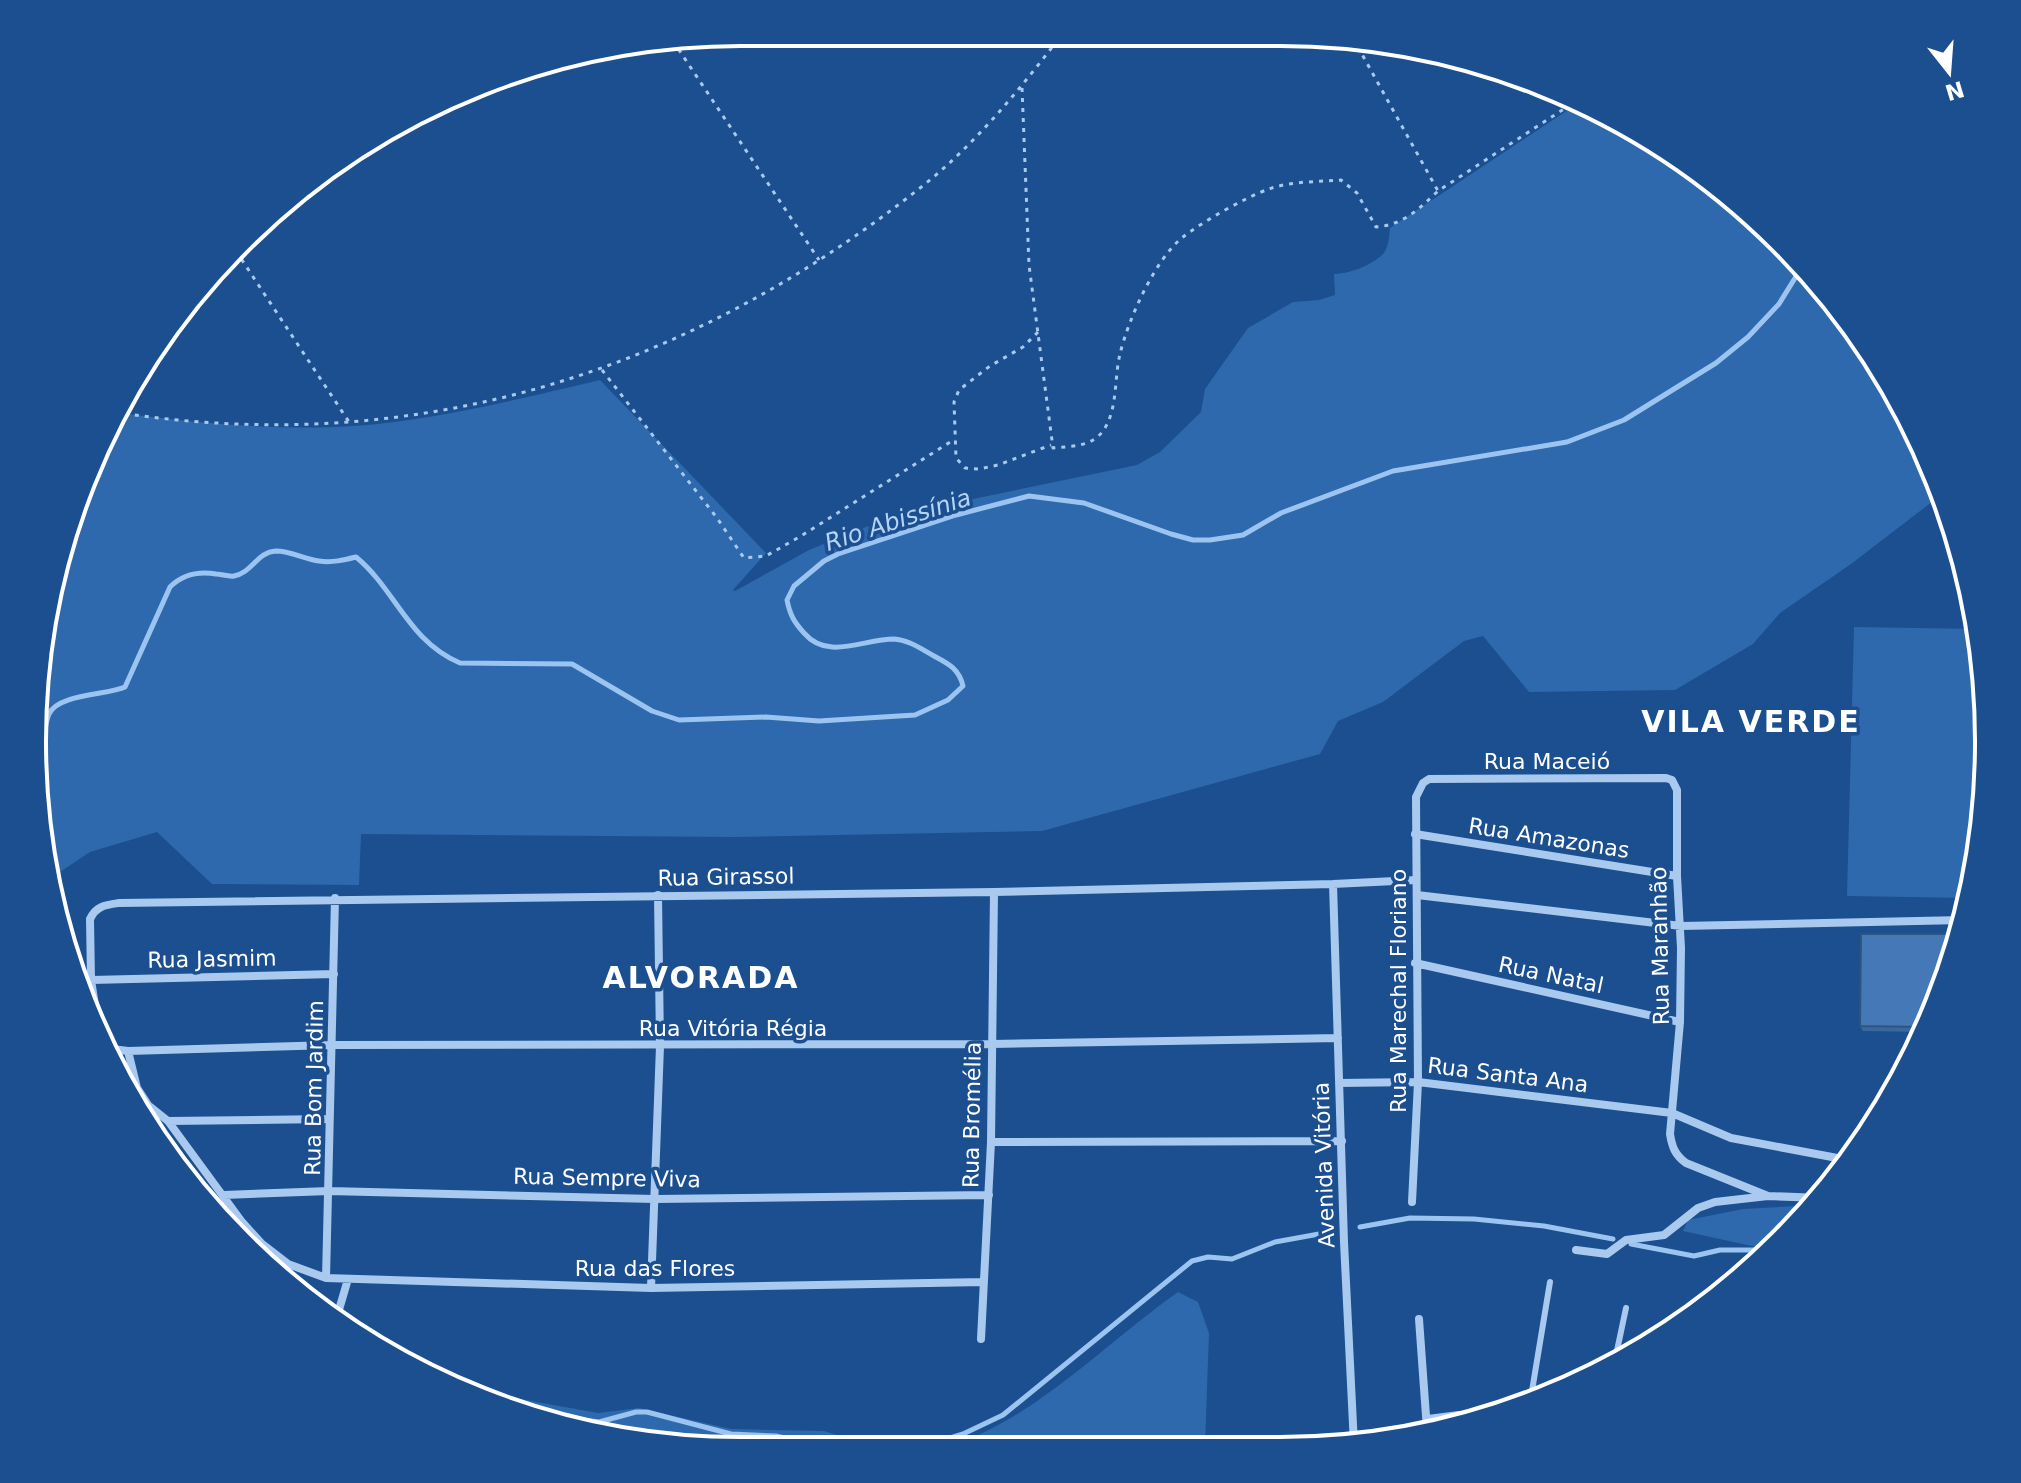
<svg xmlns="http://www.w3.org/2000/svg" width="2021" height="1483" font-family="'DejaVu Sans',sans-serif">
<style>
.green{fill:#2e69ad}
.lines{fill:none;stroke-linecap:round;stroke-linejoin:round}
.stream{stroke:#9cc4f0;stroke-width:5}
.path{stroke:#a9c9ee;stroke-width:3;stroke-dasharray:4 6;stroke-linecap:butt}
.service{stroke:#a9c9ee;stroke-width:6}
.minor{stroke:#a9c9ee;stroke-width:8}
.wall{fill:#3a679d}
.shaded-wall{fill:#305480}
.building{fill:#4478b7;stroke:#305480;stroke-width:2}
.labels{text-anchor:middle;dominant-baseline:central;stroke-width:7;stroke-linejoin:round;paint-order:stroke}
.street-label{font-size:22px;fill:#fff;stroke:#1b4f8f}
.water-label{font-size:24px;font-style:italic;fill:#b5d3f5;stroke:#1b4f8f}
.district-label{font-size:30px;font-weight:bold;letter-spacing:2px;fill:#fff;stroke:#1b4f8f}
.rim{fill:none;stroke:#fff;stroke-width:4}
</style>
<rect width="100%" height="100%" fill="#1b4f8f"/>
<path class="green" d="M1574,106l99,45 170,159 73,118 25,67 -90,69 -71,49 -27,31 -78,46 -146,2 -46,-56 -19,5 -81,61 -45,19 -18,33 -278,77 -308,6 -373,-3 -2,51 -147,-1 -55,-52 -67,20 -36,24 -20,-88 12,-184 59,-177 10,-15c79,11 159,19 238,14 83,-6 166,-27 247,-46l166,173 -33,37 2,1 74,-41 57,-23 57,-15 16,-9v3l198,-41 23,-13 41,-40 4,-23 43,-61 45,-26 26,-2 16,-5 -1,-21c15,0 38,-9 49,-20 6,-7 6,-17 7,-26z
M1854,627l123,2 11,67 -5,139 -15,63 -121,-2z
M1798,1206l15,3 -43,41 -87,-19 5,-11 55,-11z
M1178,1292l20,10 11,31 -4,113 -260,2c89,-28 158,-103 233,-156z
M466,1389l132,24 41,-5 92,21 93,2 53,16 14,1 -196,1 -138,-22z"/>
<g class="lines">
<path class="stream" d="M36,755c11,-13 7,-27 13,-41 8,-20 59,-19 76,-27l45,-100c13,-13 28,-16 46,-13 5,0 13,3 18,2 18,-3 23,-24 42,-25 14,0 29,8 43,10 13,2 25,-1 37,-4 40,33 52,84 104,106l112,1 80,47 27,9 87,-3 53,4 96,-6 33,-15 15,-14c-4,-17 -14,-22 -29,-30 -13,-7 -25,-16 -40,-17 -31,0 -66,22 -90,-6 -10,-11 -14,-18 -17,-33l7,-14 30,-25 14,-7 118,-39 73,-19 55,7 87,31 22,6h17l33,-5 38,-22 112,-42 174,-29 57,-22 92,-57 32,-26 31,-33 21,-34
M1360,1227l50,-9 64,1 70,7 69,13
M1631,1244l63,12 26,-6h50
M496,1401l39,13 64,8 37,-10h11l84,22 45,2 54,13
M890,1448l44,-5 29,-9 40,-19 189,-154 16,-4 24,2 43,-17 55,-10"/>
<path class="path" d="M1353,38l85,153 132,-86
M673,41l146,219
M1022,88l7,177 24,183c19,-2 38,-1 50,-17 15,-21 11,-53 17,-77 8,-34 35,-95 63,-117 19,-15 63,-40 86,-48 22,-8 48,-7 72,-9l16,13 19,34c27,-2 43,-18 62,-36
M236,251l113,171
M1038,332l-15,15 -33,19 -31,24 -5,12 2,56 9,10 14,1 19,-4 53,-20
M602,370l115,148 27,40 22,-2 35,-20 154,-97
M115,412c298,47 570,-38 805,-224 55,-43 101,-100 143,-155"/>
<path class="service" d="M1615,1360l11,-52
M1530,1403l20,-121"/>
<path class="minor" d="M1415,834l262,42
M1333,884l11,358 10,203
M1417,895l264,31 282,-6
M1415,963l265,59
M91,980l243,-6
M100,1037l-9,-57 -1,-61c6,-13 15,-14 29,-16l875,-11 339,-8 83,-4
M102,1040l10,9 16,2 205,-6 659,-1 346,-6
M128,1051l9,37 11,17 20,16 74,101 20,22 26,20 38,14 325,10 333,-6
M1339,1083l79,-1 254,31 59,25 117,22
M168,1121l161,-2
M991,1142l351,-1
M224,1195l105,-4 326,8 334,-4
M1412,1202l6,-120 -2,-285 7,-14 6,-4 237,-1 6,2 5,10v86l4,72 -1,74 -10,112c2,13 5,21 16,29l82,33
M1576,1250l31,4 19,-14 38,-5 34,-27 17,-6 53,-6 53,2
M326,1278l9,-380
M651,1288l9,-242 -2,-151
M1714,1302l3,-9
M1419,1319l8,111
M336,1320l12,-41
M981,1339l10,-197 3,-250
M1428,1419l31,-4 21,1"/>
</g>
<path class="wall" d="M1951,934l3,5v18l-3,13 -28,62 -60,-1 -3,-5z"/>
<path class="shaded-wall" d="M1951,934l3,5v18l-3,14z"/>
<path class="building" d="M1861,934h90v37l-26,56 -65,-1z"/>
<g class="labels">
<g class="street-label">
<text x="1547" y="761">Rua Maceió</text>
<text transform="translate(1549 838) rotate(9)">Rua Amazonas</text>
<text transform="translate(726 877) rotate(-1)">Rua Girassol</text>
<text transform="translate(1660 946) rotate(-91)">Rua Maranhão</text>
<text transform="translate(212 959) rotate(-1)">Rua Jasmim</text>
<text transform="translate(1551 975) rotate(12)">Rua Natal</text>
<text transform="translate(1398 991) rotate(-90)">Rua Marechal Floriano</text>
<text x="733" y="1028">Rua Vitória Régia</text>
<text transform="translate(1508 1075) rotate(7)">Rua Santa Ana</text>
<text transform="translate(314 1088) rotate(-89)">Rua Bom Jardim</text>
<text transform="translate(972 1115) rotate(-89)">Rua Bromélia</text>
<text transform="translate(1324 1165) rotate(-92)">Avenida Vitória</text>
<text transform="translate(607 1178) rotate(1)">Rua Sempre Viva</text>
<text x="655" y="1268">Rua das Flores</text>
</g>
<g class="water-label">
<text transform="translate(898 520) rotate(-18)">Rio Abissínia</text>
</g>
<g class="district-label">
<text x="1751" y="721">VILA VERDE</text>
<text x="701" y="977">ALVORADA</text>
</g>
</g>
<path d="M0 0H2021V1483H0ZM741 46H1280A695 695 0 0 1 1975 741V742A695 695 0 0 1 1280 1437H741A695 695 0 0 1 46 742V741A695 695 0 0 1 741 46Z" fill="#1b4f8f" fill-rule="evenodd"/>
<path class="rim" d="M741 46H1280A695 695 0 0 1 1975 741V742A695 695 0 0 1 1280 1437H741A695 695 0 0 1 46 742V741A695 695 0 0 1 741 46Z"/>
<g transform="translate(1949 72) rotate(163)" stroke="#1b4f8f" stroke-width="6" paint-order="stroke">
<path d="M0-6L14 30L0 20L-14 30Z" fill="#ffffff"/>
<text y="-12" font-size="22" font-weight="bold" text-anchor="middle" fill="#ffffff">N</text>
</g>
</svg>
